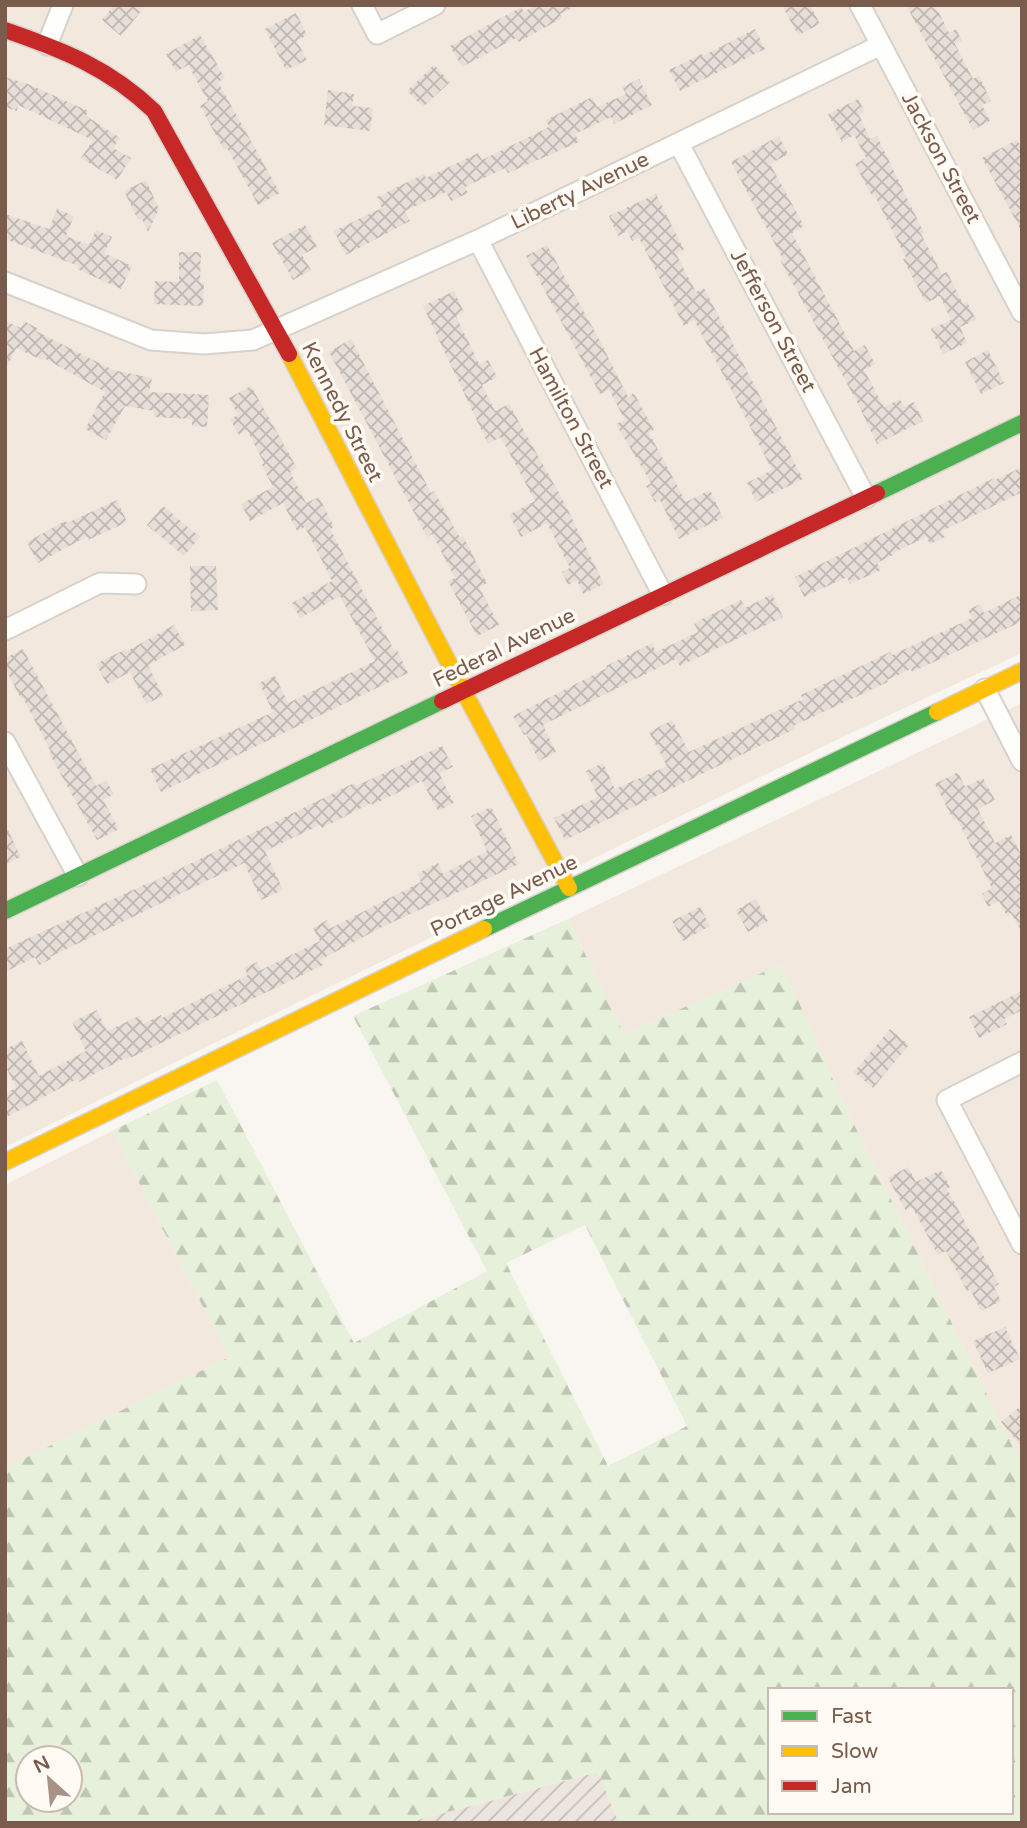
<svg xmlns="http://www.w3.org/2000/svg" width="1027" height="1828" font-family="'Varela Round',sans-serif">
<style>
.residential{fill:#f2e8de}
.industrial{fill:url(#industrial-furrows)}
.forest{fill:url(#forest-firs);fill-rule:evenodd}
.building{fill:url(#building-cross-hatch)}
.lines{fill:none;stroke-linecap:round;stroke-linejoin:round}
.street-casing{stroke:#d7d1cb;stroke-width:23}
.fast-casing{stroke:#d9d2cb;stroke-width:19}
.slow-casing{stroke:#d9d2cb;stroke-width:19}
.jam-casing{stroke:#d9d2cb;stroke-width:19}
.street{stroke:#fefefd;stroke-width:19}
.fast{stroke:#4caf50;stroke-width:16}
.slow{stroke:#ffc107;stroke-width:16}
.jam{stroke:#c62828;stroke-width:16}
.labels{text-anchor:middle;dominant-baseline:central;stroke-width:7;stroke-linejoin:round;paint-order:stroke}
.street-label{font-size:21px;fill:#7a5c4d;stroke:#fffaf3}
</style>
<defs>
<pattern id="industrial-furrows" width="10" height="10" patternUnits="userSpaceOnUse" patternTransform="scale(1.75)"><rect width="10" height="10" fill="#ede5e0"/><path d="M-1 1l2-2M0 10L10 0M9 11l2-2" fill="none" stroke="#c5bdb8"/></pattern>
<pattern id="forest-firs" width="22" height="20" patternUnits="userSpaceOnUse" patternTransform="scale(1.75)"><rect width="22" height="20" fill="#e7f0db"/><path d="M5 1l3.5 6h-7zM16 11l3.5 6h-7z" fill="#c0c6b4"/></pattern>
<pattern id="building-cross-hatch" width="8" height="8" patternUnits="userSpaceOnUse" patternTransform="scale(1.75)"><rect width="8" height="8" fill="#e6ded7"/><path d="M0 0l8 8M0 8l8-8" fill="none" stroke="#bfb7b1"/></pattern>
</defs>
<rect width="100%" height="100%" fill="#f9f5f0"/>
<path class="residential" d="M5,5h1017v648l-171,80 -694,338 -152,76z
M1022,703v763l-181,-368 -59,-133 -158,69 -56,-115z
M112,1131l117,226 -224,111v-283z"/>
<path class="industrial" d="M598,1772l21,51h-213z"/>
<path class="forest" d="M568,919l56,115 158,-70 59,134 181,368v357h-403l-21,-51 -192,51h-401v-355l224,-111 -117,-226 105,-51 137,263 133,-72 -134,-255zM585,1225l102,201 -79,40 -102,-203zM770,1690h241v122h-241zM28,1758h42v42h-42z"/>
<path class="building" d="M114,5h32l-25,31 -19,-16z
M535,5h43l-18,9 2,4 -43,24 -3,-4 -54,29 -12,-21 71,-39 3,5z
M782,5h28l10,19 -22,11z
M906,5h29l14,28 7,-4 6,12 -7,3 18,35 6,-3 12,25 -9,4 8,16 -17,9z
M296,13l11,22 -10,6 10,19 -21,10 -21,-41z
M755,29l10,20 -85,42 -11,-21 33,-16 1,2z
M200,35l25,43 -7,4 62,111 -22,12 -31,-57 -3,2 -24,-44 8,-5 -20,-36 -12,7 -10,-18z
M434,65l16,17 -27,25 -16,-16z
M5,77l23,7 60,27 -2,5 34,22 -7,10 18,10 -14,22 -36,-22 12,-18 -75,-35 -1,6 -12,-4z
M639,79l13,26 -38,19 -3,-7 -36,17 4,8 -71,31 -3,-5 -40,19 3,6 -17,8 -5,-9 -41,19 5,10 -64,34 -12,-24 48,-23 -5,-11 47,-23 2,4 52,-25 4,7 67,-33 -3,-7 46,-23 5,10 29,-13 -4,-7z
M328,90l26,4 -2,12 21,2 -3,23 -46,-6z
M858,99l7,13 -6,3 11,24 7,-3 47,97 -3,1 21,40 5,-2 16,32 4,-2 9,18 -16,7 7,16 -24,11 -12,-25 20,-9 -11,-24 -14,7 -23,-44 3,-1 -32,-64 -2,2 -17,-32 11,-6 -12,-23 -12,7 -14,-28z
M779,136l9,18 -18,10 34,62 -12,7 62,118 11,-6 10,19 -11,6 20,37 16,-8 4,8 10,-5 9,19 -46,23 -20,-42 -77,-142 3,-1 -52,-97z
M1017,140l5,8v84l-40,-74z
M146,180l13,29 -11,23 -6,-13 -4,1 -14,-29z
M656,194l28,56 -8,4 20,38 8,-4 99,191 -47,23 -9,-19 25,-13 -39,-77 -39,-73 -10,6 -45,-88 -7,3 -5,-10 -9,5 -9,-20z
M57,209l17,7 -8,20 23,9 7,-15 16,7 -8,16 28,13 -11,23 -44,-20 2,-3 -74,-27v-25l44,15z
M305,225l12,22 -15,8 9,15 -18,10 -21,-37z
M547,245l52,94 29,58 6,-4 20,37 -5,3 37,69 24,-12 13,28 -44,21 -19,-39 -5,2 -9,-16 5,-3 -35,-59 9,-4 -16,-30 -9,4 -74,-138z
M179,252h22l-1,30 4,1 -1,23 -49,-2 1,-23 24,1z
M454,291l10,21 -8,4 23,48 9,-4 9,17 -15,8 13,26 14,-7 56,100 39,80 -21,10 -6,-14 -9,5 -6,-13 8,-4 -23,-45 -26,14 -12,-22 26,-14 -34,-64 -13,7 -65,-138z
M5,321l16,7 3,-7 13,7 -1,3 77,39 39,8 -3,14 60,3 -2,32 -15,-1v-7l-38,-2v-6l-29,-5 -19,34 -21,-11 20,-37 -61,-34 -2,2 -26,-12 -11,23z
M351,339l80,154 3,-2 26,47 3,-2 24,47 -8,4 20,38 -22,11 -29,-55 7,-3 -23,-44 -5,3 -98,-185z
M988,350l16,33 -23,11 -16,-32z
M251,386l46,82 -7,4 16,31 13,-6 15,30 -4,2 65,123 2,-2 11,23 -247,119 -11,-23 123,-57 -14,-29 16,-7 13,27 87,-42 -35,-65 -40,22 -8,-15 40,-22 -27,-54 -8,4 -14,-28 -33,18 -9,-17 32,-17 -11,-22 2,-2 -17,-33 -8,5 -9,-16 8,-4 -9,-17z
M1022,467v25l-80,39 3,6 -15,7 -4,-7 -31,15v2l-18,9 4,7 -31,14 -3,-7 -43,20 -9,-20 199,-99 1,2z
M117,500l10,22 -39,18 -2,-3 -48,26 -11,-21 38,-21 2,2z
M163,506l37,31 -16,19 -37,-31z
M190,566h26l2,44 -27,1z
M772,594l11,23 -103,49 -4,-7 -133,66 13,27 -17,9 -13,-27 -2,1 -11,-19 94,-48 -1,-2 46,-23 4,9 42,-20 -4,-9 47,-23 4,8z
M1022,594v27l-10,5 -100,46 -1,-3 -24,11 1,2 -95,44 2,3 -230,111 -11,-22 44,-21 -12,-26 17,-8 12,26 52,-23 -18,-34 23,-12 17,32 114,-53 -2,-4 89,-43 2,3 80,-37 -4,-8 12,-6 4,9z
M174,625l11,20 -37,20 15,31 -17,8 -16,-32 -23,12 -11,-20 30,-15 1,2z
M23,649l73,137 10,-6 8,14 -11,6 16,29 -22,11 -48,-87 2,-1 -28,-54 -2,1 -16,-31v-10z
M442,746l11,21 -14,6 15,30 -16,8 -16,-30 -50,24 -1,-2 -49,25 -2,-3 -55,26 18,39 -22,10 -17,-37 -194,94 1,2 -12,6 -4,-8 -30,15v-23l143,-66 1,1 205,-101 2,3z
M958,772l7,15 18,-9 12,22 -17,9 17,34 16,-8 11,21v77l-11,-20 -4,3 -8,-15 -11,6 -6,-13 10,-6 -35,-69 -3,2 -19,-37z
M491,807l28,57 -139,64 -60,32 3,5 -197,95 -1,-2 -46,24 -2,-3 -72,39v-25l11,-5 -11,-23v-16l17,-8 17,35 47,-25 -14,-29 25,-12 10,21 32,-15 4,8 18,-9 1,3 86,-43 -4,-7 13,-6 4,8 59,-29 -7,-13 14,-8 4,8 90,-46 -4,-8 21,-11 5,11 44,-23 -16,-35z
M5,824l16,33 -16,7z
M756,899l12,22 -20,11 -12,-22z
M700,907l10,19 -27,15 -11,-20z
M1022,991v19l-18,9 3,5 -28,14 -10,-21z
M890,1029l19,16 -36,43 -19,-16z
M908,1167l8,15 25,-12 9,17 -3,2 52,95 -5,3 7,14 -20,10 -11,-22 -3,2 -21,-40 -8,4 -26,-48 -6,4 -18,-33z
M1005,1327l15,32 -32,14 -15,-32z
M1022,1405v42l-21,-25z"/>
<g class="lines">
<defs>
<path id="street" d="M362,5l15,29 58,-29
M860,5l162,307
M47,45l16,-40
M679,144l187,354
M478,240l185,355
M5,282l146,58 53,4 49,-4 225,-100 403,-195
M5,630l95,-47 36,1
M985,689l37,72
M5,742l73,134
M1022,1062l-75,38 75,144"/>
<path id="fast" d="M877,493l145,-70
M5,911l437,-210
M484,929l453,-217"/>
<path id="slow" d="M289,354l166,321 114,213
M937,712l85,-41
M5,1162l479,-233"/>
<path id="jam" d="M5,30c58,20 104,38 149,81l135,243
M442,701l435,-208"/>
</defs>
<use href="#street" class="street-casing"/>
<use href="#fast" class="fast-casing"/>
<use href="#slow" class="slow-casing"/>
<use href="#jam" class="jam-casing"/>
<use href="#street" class="street"/>
<use href="#fast" class="fast"/>
<use href="#slow" class="slow"/>
<use href="#jam" class="jam"/>
</g>
<g class="labels">
<g class="street-label">
<text transform="translate(941 158) rotate(62)">Jackson Street</text>
<text transform="translate(580 191) rotate(-26)">Liberty Avenue</text>
<text transform="translate(773 321) rotate(62)">Jefferson Street</text>
<text transform="translate(342 412) rotate(63)">Kennedy Street</text>
<text transform="translate(571 418) rotate(62)">Hamilton Street</text>
<text transform="translate(504 648) rotate(-26)">Federal Avenue</text>
<text transform="translate(504 896) rotate(-26)">Portage Avenue</text>
</g>
</g>
<rect width="1027" height="1828" fill="none" stroke="#7a5c4d" stroke-width="14"/>
<rect x="768" y="1688" width="245" height="126" fill="#fffaf3" stroke="#cabbb1" stroke-width="2"/>
<rect x="782" y="1711" width="35" height="10" fill="#4caf50" stroke="#cabbb1" stroke-width="2"/>
<text x="831" y="1723" font-size="21" fill="#7a5c4d">Fast</text>
<rect x="782" y="1746" width="35" height="10" fill="#ffc107" stroke="#cabbb1" stroke-width="2"/>
<text x="831" y="1758" font-size="21" fill="#7a5c4d">Slow</text>
<rect x="782" y="1781" width="35" height="10" fill="#c62828" stroke="#cabbb1" stroke-width="2"/>
<text x="831" y="1793" font-size="21" fill="#7a5c4d">Jam</text>
<g transform="translate(49 1779) rotate(333)"><circle r="33" fill="#fffaf3" stroke="#cabbb1" stroke-width="2"/>
<path d="M0-5L12 26L0 18L-12 26Z" fill="#a69286"/>
<text y="-10" font-size="19" font-weight="bold" text-anchor="middle" fill="#7a5c4d">N</text>
</g>
</svg>
